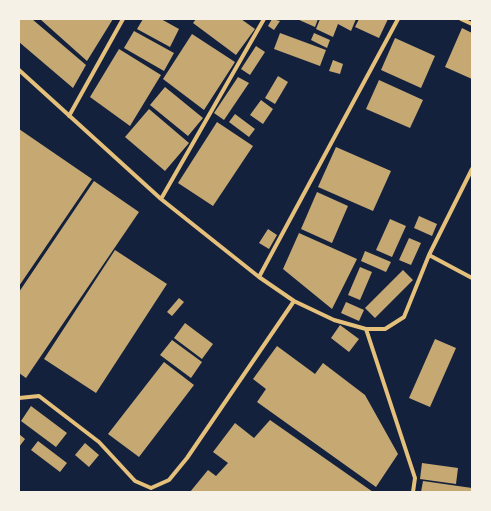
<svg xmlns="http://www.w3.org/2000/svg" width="491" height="511" font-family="'Playfair Display',serif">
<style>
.building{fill:#c6a872}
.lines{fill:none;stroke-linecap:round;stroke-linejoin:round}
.minor{stroke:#e5c07b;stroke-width:4}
</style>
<rect width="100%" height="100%" fill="#14213d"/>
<path class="building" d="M19,19h13l54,46 -13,23 -54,-46z
M40,19h73l-26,42z
M143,19h18l18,10 -9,18 -33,-18z
M196,19h45l14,10 -19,26 -43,-32z
M272,19l8,2 -6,9 -6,-4z
M297,19h21l-3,8z
M320,19h36l-5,12 -13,-7 -5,13 -17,-8z
M359,19h29l-9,19 -24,-11z
M462,28l10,5v46l-27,-12z
M134,31l40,22 -10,18 -40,-23z
M280,33l46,17 -6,16 -46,-17z
M314,33l16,7 -3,8 -16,-8z
M192,34l43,28 -31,48 -41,-31z
M395,38l40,18 -14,32 -40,-18z
M256,46l9,6 -15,23 -9,-6z
M119,49l42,26 -31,51 -40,-29z
M333,60l10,4 -3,10 -11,-3z
M278,76l10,6 -13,22 -10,-6z
M238,77l11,6 -25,37 -10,-7z
M379,80l44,20 -13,28 -44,-19z
M165,87l38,31 -15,18 -38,-31z
M261,100l12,9 -10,15 -13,-9z
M149,109l40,34 -24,28 -40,-34z
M235,114l20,15 -6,8 -20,-15z
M217,122l36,24 -40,60 -35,-23z
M19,129l73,50 -73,107z
M336,147l55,24 -18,40 -55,-24z
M94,181l45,31 -113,166 -7,-5v-81z
M317,192l31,14 -16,37 -31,-14z
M419,216l18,8 -5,12 -18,-8z
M390,219l16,7 -14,31 -16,-7z
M268,229l9,6 -8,14 -10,-6z
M299,233l58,26 -25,50 -49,-40z
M409,238l12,5 -10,22 -12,-5z
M115,250l52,34 -71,109 -52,-34z
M365,251l26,11 -5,10 -25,-11z
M360,267l12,5 -12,28 -12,-5z
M403,270l10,10 -38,38 -10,-10z
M179,298l5,4 -12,14 -5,-4z
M346,302l18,8 -5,11 -18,-8z
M185,323l28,21 -11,15 -28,-21z
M340,325l19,14 -10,13 -18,-14z
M435,339l21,9 -26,59 -21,-9z
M172,340l30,22 -11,16 -31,-23z
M277,346l38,28 8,-11 42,32 33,59 -22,33 -119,-85 9,-13 -13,-10z
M164,362l30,23 -55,72 -31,-23z
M31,406l36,27 -11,14 -35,-26z
M270,420l103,72h-183l18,-22 8,6 12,-13 -15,-11 22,-29 19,15z
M19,434l6,5 -6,8z
M38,441l29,22 -7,9 -29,-22z
M85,443l14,12 -10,12 -14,-12z
M422,463l36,5 -2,16 -36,-5z
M423,481l49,7v4h-51z"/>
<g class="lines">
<path class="minor" d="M461,19l11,5
M19,70l142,129 98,78 35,24 40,19 32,9h19l19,-12 25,-62 43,23
M69,116l54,-97
M161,199l103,-180
M429,255l43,-86
M259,277l139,-258
M366,329l49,149 -2,14
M19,398l20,-2 60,46 36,39 16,7 18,-8 18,-22 107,-157"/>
</g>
<rect width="491" height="511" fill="none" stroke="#f6f1e7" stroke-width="40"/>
</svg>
